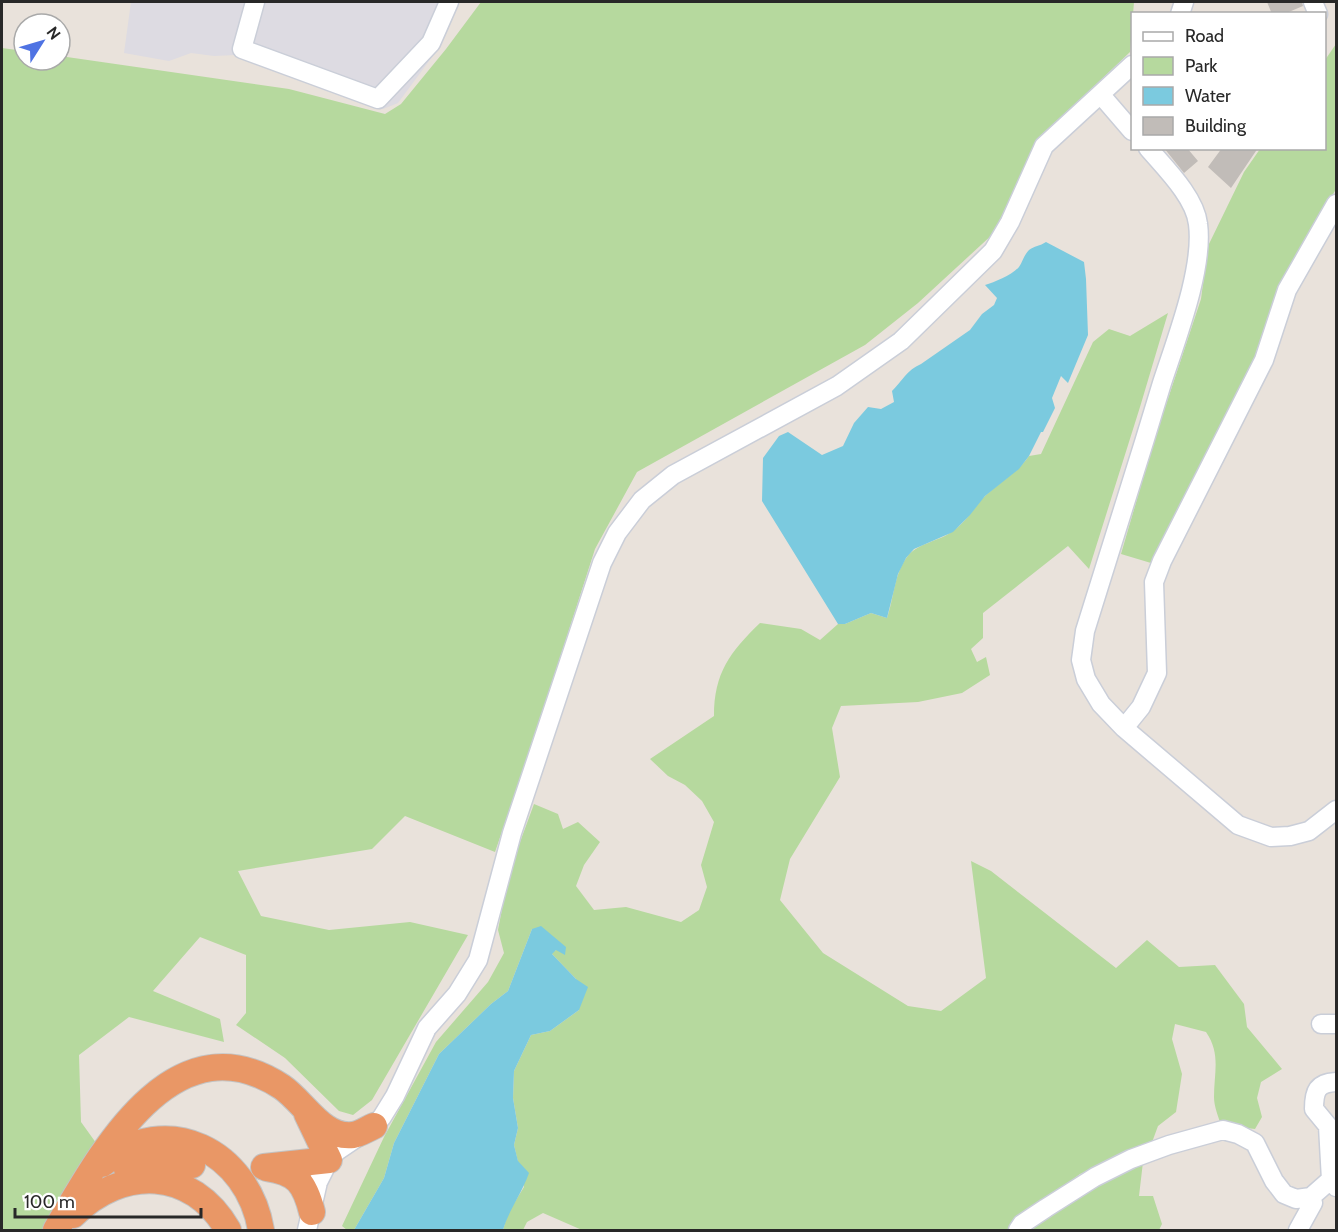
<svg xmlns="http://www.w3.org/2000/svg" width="1338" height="1232" font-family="Cabin,sans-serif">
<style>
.industrial{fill:#dddbe2}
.green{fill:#b6d99e}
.water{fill:#7bcadf}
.building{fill:#c1bcb8}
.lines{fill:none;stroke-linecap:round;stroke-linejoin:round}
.minor-casing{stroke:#caced8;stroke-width:21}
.highway-casing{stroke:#c3c3c3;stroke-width:28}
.minor{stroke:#fff;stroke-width:18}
.highway{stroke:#e99766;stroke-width:26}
</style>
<rect width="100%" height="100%" fill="#e9e2db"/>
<path class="industrial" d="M131,2h328l-18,43 -43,58 -15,6 -147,-54 -22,1 -23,-3 -22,8 -45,-8z"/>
<path class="green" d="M481,2h653l-4,50 -94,90 -42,91 -76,70 -53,42 -228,127 -42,77 -62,193 -38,110 -90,-36 -33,33 -134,22 23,45 68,14 81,-8 58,13 -96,165 -19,15 -14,-4 -54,-53 -49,-33 10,-12v-58l-46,-18 -47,54 67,28 4,23 -95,-25 -50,38 2,67 18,25 -51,83h-46v-1182l22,3v9h36v-4l229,33 96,25 16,-10 45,-55z
M1336,44v145l-58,103 -20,61 -107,210 -30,-9 32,-110 48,-145 7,-53 36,-74 16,-23 64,-1 1,-88z
M1168,313l-28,94 -51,162 -21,-23 -85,67v25l-12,11 6,13 9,-5 4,18 -28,18 -44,9 -77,4 -9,22 8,49 -50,82 -10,41 43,53 85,53 33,5 45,-33 -15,-117 20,10 125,97 31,-28 32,27 36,-2 29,39 3,23 35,42 -21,13 -4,16 5,19 -7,12 -34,-4c-3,-9 -7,-19 -7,-28 0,-25 7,-43 -8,-65l-31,-8 -3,15 10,35 -6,38 -18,14 -7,19 -71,29 -63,48 -4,8h-431l-39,-17 -16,9 -4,8h-20l5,-17 16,-26 -10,-42 4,-17 -5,-30 1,-27 17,-36 19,-4 29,-21 -3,-31 -25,-26 5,-3 -24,-21 -24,62 -17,13 -52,50 -45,89 -10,35 -30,52h-7l-5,-4 42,-89 52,-95 52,-60 16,-29 -6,-23 11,-58 25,-68 24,10 5,15 15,-7 22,20 -16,23 -8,21 18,24 32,-3 55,15 18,-12 8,-23 -6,-22 13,-43 -12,-21 -17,-16 -17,-9 -18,-17 64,-43c0,-43 16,-64 46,-93l41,6 19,11 18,-16h7l26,-11 16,5c7,-20 7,-44 20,-61 11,-15 33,-15 47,-27 13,-9 20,-23 31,-34 15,-14 32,-23 44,-40l12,-2 52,-112 16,-13 21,7z
M1143,1162l-4,34h14l9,28 -3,6h-135l48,-31z"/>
<path class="water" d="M1046,242l38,20 2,17 2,56 -20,48 -7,-7 -9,22 3,10 -12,24h-2l-12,24 -10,13 -34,27 -15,19 -17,17 -39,17 -8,9 -8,16 -11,44 -16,-5 -26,11h-7l-76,-123 1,-43 16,-22 9,-4 34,23 21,-9 11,-23 14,-16 13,2 13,-7 -2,-11c10,-10 15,-21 29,-27l49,-34 12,-16 12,-9 3,-7 -12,-13c10,-3 27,-10 34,-18 4,-6 5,-12 10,-17 5,-4 11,-4 17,-8z
M541,926l25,21 -1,8 -9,-5 -4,4 24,25 12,8 -9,23 -29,21 -19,4 -17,36 -1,27 5,30 -4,17 4,16 11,12c-7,20 -20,37 -26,57h-149l30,-52 10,-35 45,-89 52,-50 17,-13 24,-62z"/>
<path class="building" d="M1267,2h35l1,4 -19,8h-12z
M1164,148h23l11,13 -14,12z
M1222,148h36l-27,40 -23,-21z"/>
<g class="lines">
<defs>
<path id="minor" d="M255,2l-13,47 136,50 53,-56 18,-41
M1313,2l5,12
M1180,14l4,-12
M1101,95l31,36
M1148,148c17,20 47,49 50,76 6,44 -22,116 -36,159 -25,83 -51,166 -77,248l-4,29 5,19 15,25 23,24 114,97 33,12 19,-1 19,-5 27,-21
M1124,728l17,-21 16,-34 -3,-91 8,-21 102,-201 23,-70 49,-86
M1321,1024h15
M1336,1187l-5,-7 -3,-54 -14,-17c0,-18 3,-26 22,-27
M307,1230l11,-48 11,-22 8,-9 37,-25 8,-9 13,-21 32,-68 30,-34 21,-34 34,-127 90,-270 15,-30 25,-33 31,-25 164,-89 64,-45 92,-90 17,-29 34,-76 88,-81
M1018,1230l4,-6 24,-16 49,-31 36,-18 38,-14 54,-15 15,4 17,9 19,38 10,13 12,5 15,-2 25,-22
M1298,1230l15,-27 -2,-6"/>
<path id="highway" d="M102,1164c65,-55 146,-12 159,66
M264,1167l65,-7 -22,-46
M267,1168c30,4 38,16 45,44
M127,1169l17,-4h48
M73,1215c49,-49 119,-48 155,15
M56,1230c45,-77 118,-214 226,-143 22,15 41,52 71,48 7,-1 14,-6 21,-9"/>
</defs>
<use href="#minor" class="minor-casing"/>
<use href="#highway" class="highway-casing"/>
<use href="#minor" class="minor"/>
<use href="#highway" class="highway"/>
</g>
<rect width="1338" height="1232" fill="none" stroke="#282828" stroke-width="6"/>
<rect x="1131" y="12" width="195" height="138" fill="#ffffff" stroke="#a9a9a9" stroke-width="1.5"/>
<rect x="1143" y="32" width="30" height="9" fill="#ffffff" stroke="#a9a9a9" stroke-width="1.5"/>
<text x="1185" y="42" font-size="18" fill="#282828">Road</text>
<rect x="1143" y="57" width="30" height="18" fill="#b6d99e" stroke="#a9a9a9" stroke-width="1.5"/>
<text x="1185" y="72" font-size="18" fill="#282828">Park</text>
<rect x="1143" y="87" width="30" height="18" fill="#7bcadf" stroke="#a9a9a9" stroke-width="1.5"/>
<text x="1185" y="102" font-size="18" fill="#282828">Water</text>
<rect x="1143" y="117" width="30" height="18" fill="#c1bcb8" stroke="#a9a9a9" stroke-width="1.5"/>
<text x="1185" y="132" font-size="18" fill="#282828">Building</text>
<g transform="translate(42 42) rotate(53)"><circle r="28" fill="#ffffff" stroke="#a9a9a9" stroke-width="1.5"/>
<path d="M0-4.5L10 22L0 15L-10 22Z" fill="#4f73e3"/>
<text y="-9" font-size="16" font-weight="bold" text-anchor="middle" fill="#282828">N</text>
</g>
<path d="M15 1208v9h186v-9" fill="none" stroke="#282828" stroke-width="3"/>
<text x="24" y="1208" font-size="18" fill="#282828" stroke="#ffffff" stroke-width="4.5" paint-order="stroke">100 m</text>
</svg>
